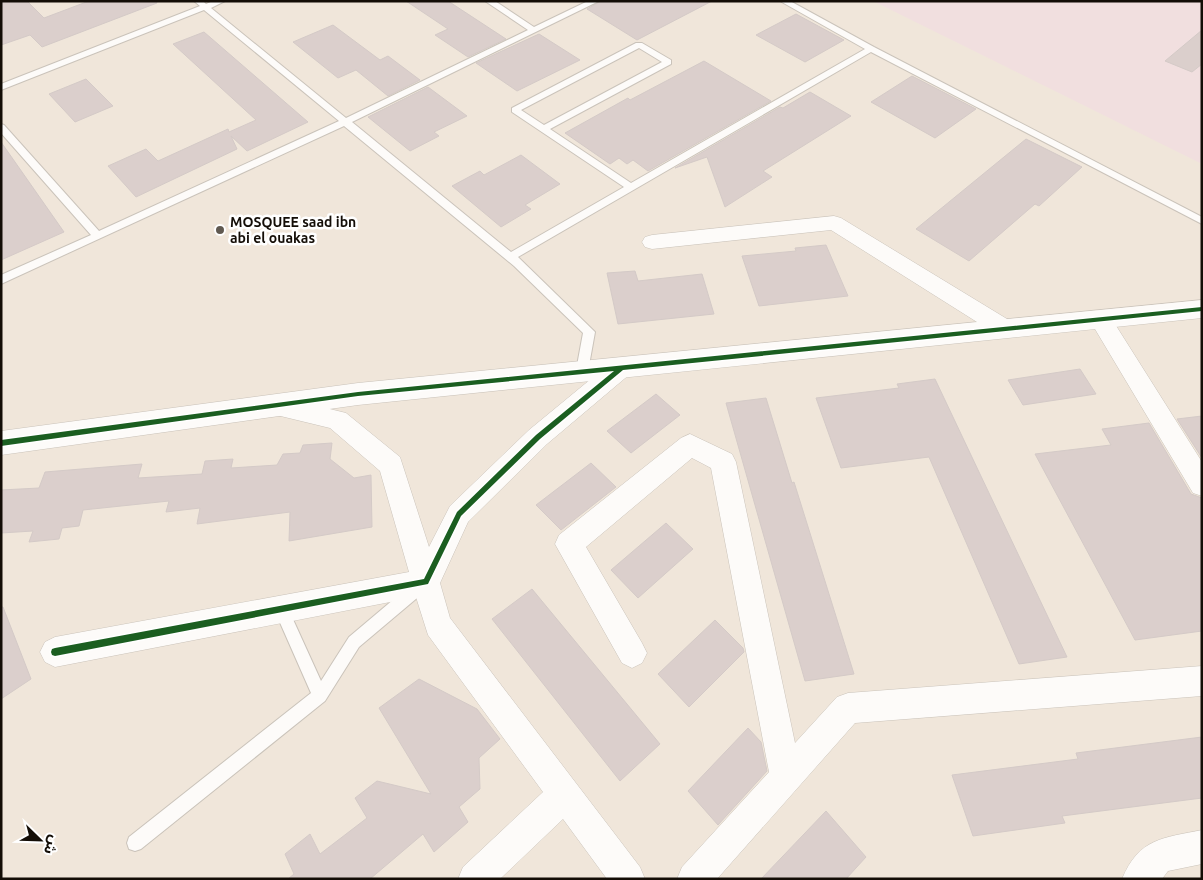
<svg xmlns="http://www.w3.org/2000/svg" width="1203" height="880" font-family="Ubuntu,'Noto Sans Arabic',sans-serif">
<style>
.industrial{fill:#f1dfdf}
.building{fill:#dbcfcc;stroke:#d4cac7}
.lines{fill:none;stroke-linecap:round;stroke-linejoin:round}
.lane-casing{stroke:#cac3ba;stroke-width:2}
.street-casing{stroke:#cac3ba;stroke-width:1}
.secondary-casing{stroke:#cac3ba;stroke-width:1}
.lane{fill:#fdfbf9;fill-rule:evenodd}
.street{fill:#fdfbf9;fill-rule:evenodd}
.secondary{fill:#fdfbf9;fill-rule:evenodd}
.cycleway-casing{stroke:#fff;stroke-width:3}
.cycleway{fill:#1b5e20;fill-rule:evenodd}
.poi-dot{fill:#605950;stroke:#fff;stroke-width:2}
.labels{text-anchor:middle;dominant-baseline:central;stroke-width:5;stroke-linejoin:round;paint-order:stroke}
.poi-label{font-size:14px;font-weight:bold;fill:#130d06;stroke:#fff;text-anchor:start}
</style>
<rect width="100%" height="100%" fill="#f0e6da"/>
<path class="industrial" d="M873,1h329v163z"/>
<path class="building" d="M1,1h26l17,17 45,-17h67l1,2 -115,44 -12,-12 -29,10z
M406,1h42l58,38 -38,18 -33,-22 13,-6z
M601,1h111l-75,39 -50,-31z
M796,14l48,26 -39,22 -49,-27z
M333,25l47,35 8,-4 32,24 -32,16 -32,-26 -18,8 -45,-36z
M1202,30v34l-10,8 -27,-11z
M204,32l104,90 -61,29 -16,-15 6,13 -101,48 -28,-31 38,-17 12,12 70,-32 1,3 27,-12 -83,-76z
M539,34l41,26 -63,31 -41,-28z
M704,61l67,40 -123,70 -15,-11 -6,4 -8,-6 -9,6 -45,-31 63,-35 2,2z
M912,76l64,33 -41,29 -64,-36z
M86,79l27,27 -38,16 -26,-28z
M428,87l39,29 -33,16 5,4 -29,15 -42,-34z
M810,92l41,24 -88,55 9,6 -47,30 -18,-50 -32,11 105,-61 3,1z
M1026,139l56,28 -43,39 -4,-2 -66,57 -53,-32z
M1,142l63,90 -63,28z
M521,155l39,29 -35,21 6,4 -30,18 -49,-41 28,-15 4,4z
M826,245l22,51 -89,10 -17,-50 54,-5 -1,-3z
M635,271l3,10 64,-7 12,40 -96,10 -11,-51z
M1080,369l16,25 -73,11 -15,-25z
M935,379l44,93 88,185 -48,7 -90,-207 -88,11 -25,-70 83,-10 -2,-4z
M656,394l24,21 -49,38 -24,-22z
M766,398l26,85 2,-1 60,192 -49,7 -79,-278z
M1202,416v42l-25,-39z
M1149,423l42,71 11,4v133l-67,9 -100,-186 76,-9 -9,-16z
M332,443l-2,16 24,19 17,-3 1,52 -83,14 1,-29 -93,12 3,-16 -34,4 3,-11 -86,9 -4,16 -17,2 -3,11 -30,3 4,-11 -32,2v-43l38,-2 6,-16 97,-8 -4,14 64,-4 3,-13 28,-2 -2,9 46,-3 6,-11 17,-1 3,-8z
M591,463l25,24 -55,43 -25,-25z
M666,523l27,26 -55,49 -27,-28z
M532,589l128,155 -40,37 -128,-162z
M1,607h2l28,72 -30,20z
M715,620l28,28 1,4 -55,55 -31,-33z
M419,679l58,30 23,30 -21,19 1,31 -21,18 9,15 -34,30 -11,-18 -53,45h-82l6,-5 -9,-20 25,-20 10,20 47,-36 -12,-20 22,-17 54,13 -52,-86z
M748,728l13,14 6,29 -49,54 -30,-34z
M1202,737v61l-140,18 3,7 -92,13 -21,-61 126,-16 -2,-6z
M826,811l40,46 -20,22h-85z"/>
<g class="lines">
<defs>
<path id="lane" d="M194,1h9l3,3 7,-3h12l-14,7 135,110 182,-88 -43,-29h10l39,26 54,-26h11l-247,121 159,130 113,-65 -112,-75v-4l124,-65h6l29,17v4l-121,65 81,54 234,-134 -85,-48h10l84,46 328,170v7l-331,-172 -353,205 77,75 -7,39 -2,3h-8l-2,-3 7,-38 -69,-67 -170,-140 -343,158v-9l90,-40 -90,-102v-9l3,1 95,106 240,-110 -135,-111 -203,80v-6l199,-78zM639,48l23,14 -118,63 -23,-15z
M418,581l5,2 2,5 -2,5 -64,54 -34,54 -184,148 -6,2 -6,-2 -2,-6 2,-6 182,-144 -37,-84 2,-5 5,-2 5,2 35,77 28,-44 64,-54z"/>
<path id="street" d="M834,216l7,2 171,104 3,6 -3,6 -8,3 -8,-3 -165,-104 -179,19 -7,-2 -3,-5 3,-5 7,-2z
M1100,311l8,2 94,149v34l-9,-3 -104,-174 3,-6z
M622,358l8,2 4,7 -4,7 -83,70 -79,78 -28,61 10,35 190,249 5,12h-38l-44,-60 -63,60h-42l5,-12 80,-75 -115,-157 -12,-38 -361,70 -10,-5 -5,-10 5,-10 10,-5 354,-65 -29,-101 -50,-43 -66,-16 -3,-7 3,-7 9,-3 73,18 54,44 29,90 21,-41 79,-76 85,-70z
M690,434l42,20 4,8 59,281 42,-46 11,-4 354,-27v30l-347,27 -138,156h-40l5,-12 87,-95 -58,-304 -19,-10 -106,89 56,96 5,10 -5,10 -10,5 -10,-5 -67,-119 4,-9 122,-97z
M1202,830v34l-34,7 -6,8h-40c17,-41 41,-41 80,-49z"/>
<path id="secondary" d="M1202,300v18l-844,87 -357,50v-24l357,-48z"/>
</defs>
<use href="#lane" class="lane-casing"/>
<use href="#street" class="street-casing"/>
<use href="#secondary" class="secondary-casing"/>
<use href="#lane" class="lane"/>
<use href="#street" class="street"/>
<use href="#secondary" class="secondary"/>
<defs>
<path id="cycleway" d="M1202,307v4l-579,59 -83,69 -79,77 -33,68 -373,72 -3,-1 -1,-3 1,-3 3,-1 369,-69 33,-67 79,-77 78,-64 -256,25 -357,50v-6l357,-48z"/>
</defs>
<use href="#cycleway" class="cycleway-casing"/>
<use href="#cycleway" class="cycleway"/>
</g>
<circle class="poi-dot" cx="220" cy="230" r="5"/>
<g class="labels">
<g class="poi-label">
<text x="230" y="222">MOSQUEE saad ibn<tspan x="230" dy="16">abi el ouakas</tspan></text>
</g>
</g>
<rect width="1203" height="880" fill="none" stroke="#130d06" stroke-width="5"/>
<g transform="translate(40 840) rotate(113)" stroke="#ffffff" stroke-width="4" paint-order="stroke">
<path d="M0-4L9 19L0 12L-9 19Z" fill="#130d06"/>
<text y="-8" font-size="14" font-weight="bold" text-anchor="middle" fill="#130d06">ش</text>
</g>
</svg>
